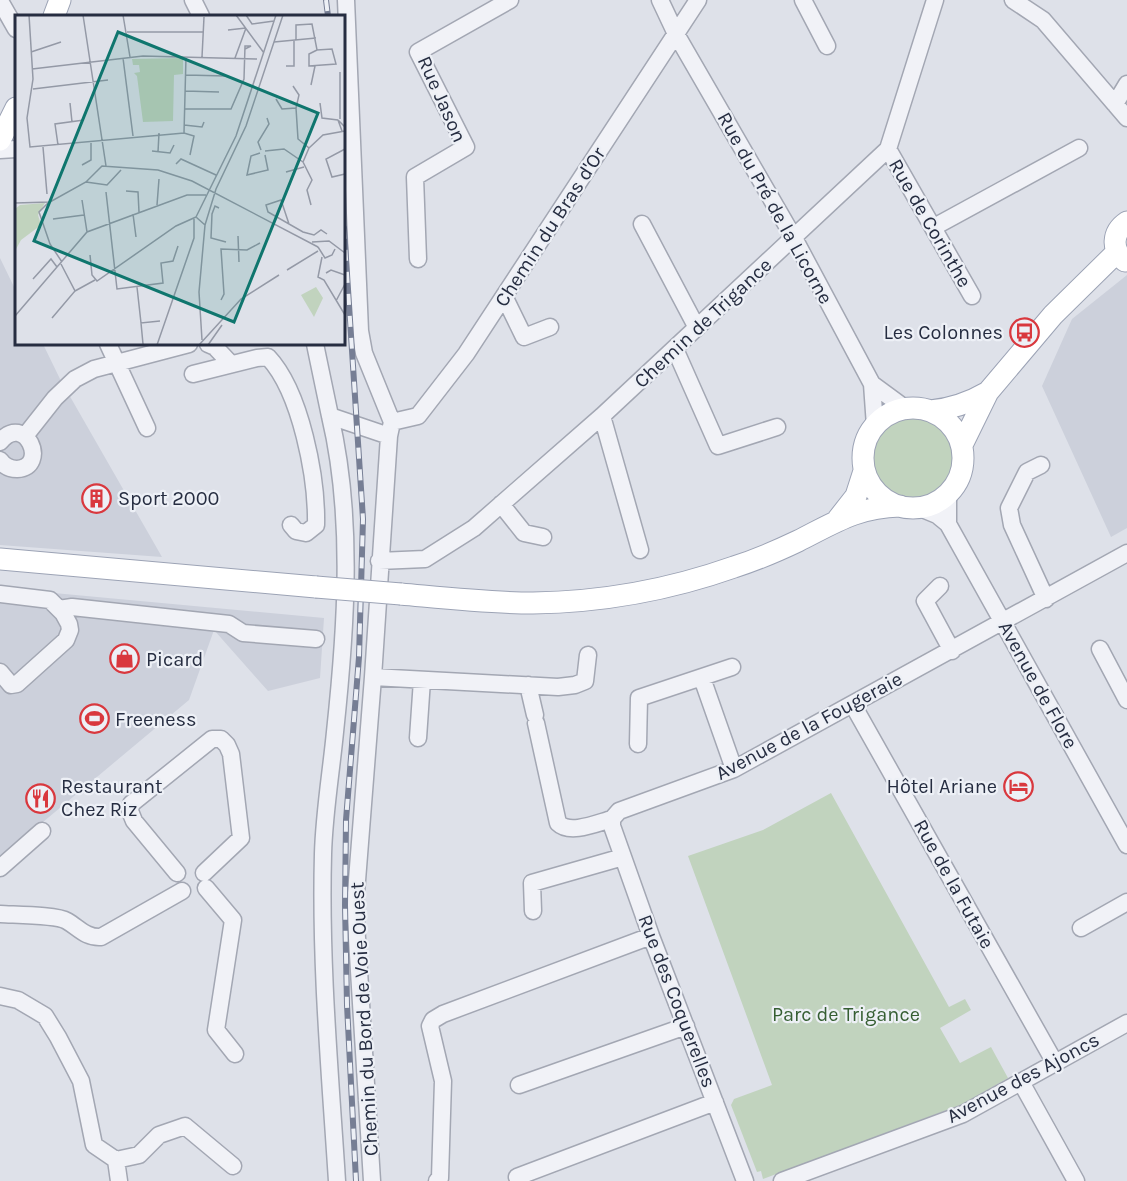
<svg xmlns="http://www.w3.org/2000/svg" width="1127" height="1181" font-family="Karla,sans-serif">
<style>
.built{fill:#ccd0db}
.green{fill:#c1d3be}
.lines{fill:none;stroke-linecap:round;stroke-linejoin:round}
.minor-casing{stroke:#a3a7b3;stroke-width:19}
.major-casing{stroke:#9ca3b5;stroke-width:23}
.minor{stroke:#f1f2f7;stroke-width:16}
.major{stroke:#fff;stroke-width:21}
.rail-casing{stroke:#767e94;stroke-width:6}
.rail{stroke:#edf0f6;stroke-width:4;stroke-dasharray:11;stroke-linecap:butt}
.major-bridge-casing{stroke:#9ca3b5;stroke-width:23;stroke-linecap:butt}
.major-bridge{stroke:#fff;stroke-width:21}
.labels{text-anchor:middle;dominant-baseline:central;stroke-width:4.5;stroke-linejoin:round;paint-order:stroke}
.street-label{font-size:20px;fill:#262d41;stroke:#edf0f6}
.poi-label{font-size:20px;fill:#262d41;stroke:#edf0f6;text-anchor:start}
.park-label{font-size:20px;fill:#355e32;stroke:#edf0f6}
.inset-road{fill:none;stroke:#9499a6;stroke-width:1.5}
.view{fill:#0f766e;fill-opacity:0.15;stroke:#0f766e;stroke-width:3}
.inset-edge{fill:none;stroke:#262d41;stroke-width:3}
</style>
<rect width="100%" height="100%" fill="#dee1e9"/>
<path class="built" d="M0,258l16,33v53h27l17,35 102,178 -162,-12z
M1127,275v253l-16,9 -69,-151 30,-67z
M0,588l324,30 -4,60 -52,13 -54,-61 -25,70 -189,158z"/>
<path class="green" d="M870 459a42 42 0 1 1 84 0a42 42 0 1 1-84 0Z
M831,793l118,214 16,-8 6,11 -31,18 20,35 31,-16 17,31 -45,26 -200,75 -2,-8 -4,1 -26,-67 3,-6 38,-14 -84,-229 75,-26z"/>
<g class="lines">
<defs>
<path id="minor" d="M193,0l8,16
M346,0l14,331 4,22 28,69
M660,0l16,34 118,204 78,146
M803,0l24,46
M1013,0l30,20 84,98
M0,1l16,28
M1115,104l12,-20
M888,149l84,147
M0,150l16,-1
M642,224l55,104
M934,227l145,-79
M418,259l-3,-82 51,-30 -48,-95 92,-52
M504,296l20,41 26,-10
M108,344l39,84
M208,344l7,3 16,17
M315,344l15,72 59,20
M675,349l43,97 59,-19
M193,374l64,-16 11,-1c33,35 49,121 48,168l-10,8 -10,-2 -5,-6
M330,416c24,101 16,213 5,316 -4,41 -11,82 -12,122 -3,109 7,218 14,327
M602,416l38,134
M875,426l-3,-42 34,25
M25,436l30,-38 20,-19 19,-10 95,-25
M0,442c25,-31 50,25 17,27 -8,0 -13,-3 -17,-9
M1041,465l-14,7 -18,36 3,17 34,74
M501,504l23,29 19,4
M920,508l17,7 11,9 179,321
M948,524v-27l2,-5
M379,561l46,-2 49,-31 128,-112 286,-267 47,-149
M940,586l-15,15 27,50
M0,594l50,6 13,13 6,11 1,6 -4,10 -49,44 -6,1 -11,-13
M59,609l13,-2 157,17 14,9 73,6
M1100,649l27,51
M373,677l185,10 17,-2 10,-4 3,-26
M702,678l32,91
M528,685l7,30
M853,705l202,358
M536,723l22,100c12,12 39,0 54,-4
M418,738l4,-58
M638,744l1,-46 93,-31
M612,819l7,-8 115,-42 393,-216
M612,819v7l39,110 94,245
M0,868l42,-37
M177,873l-43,-52 -4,-10 1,-7 81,-65h9l6,6 4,9 10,84 -37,35
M206,888l27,32 -17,110 19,24
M533,911l-1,-28 91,-26
M0,914c14,1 57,1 67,7 12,7 19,17 34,16l81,-46
M1081,928l46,-26
M0,996l18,4 27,16 13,21 23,44 13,64 22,15
M1021,1082l55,99
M519,1085l167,-59
M517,1177l198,-75
M119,1181l-3,-21 23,-5 20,-20 26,-9 48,40
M372,1181l-17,-275 18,-229 16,-241 3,-14 26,-6 48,-62 232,-354
M437,1181l3,-3 3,-97 -13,-55 3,-6 10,-6 208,-78
M782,1181l181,-67 164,-91"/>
<path id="major" d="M54,16l6,-16
M0,140l16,-32
M1125,261c-14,-11 -13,-29 2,-39
M863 458a50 50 0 1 1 100 0a50 50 0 1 1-100 0Z
M930,411c22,-2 39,-8 58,-19
M962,445l26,-53 65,-77 64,-63
M838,519l18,-23 8,-25
M0,559l316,28
M401,594c44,4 88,9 132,9 69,-1 136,-13 201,-36 22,-7 43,-16 64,-26 36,-18 59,-34 102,-35"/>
</defs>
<use href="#minor" class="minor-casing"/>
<use href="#major" class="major-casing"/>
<use href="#minor" class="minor"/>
<use href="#major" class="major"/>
<defs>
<path id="rail" d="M326,0l2,16
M344,228l19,291 -4,138 -13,163 -1,85 2,100 9,176"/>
</defs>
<use href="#rail" class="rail-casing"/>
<use href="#rail" class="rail"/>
<defs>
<path id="major-bridge" d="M316,587l85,7"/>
</defs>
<use href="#major-bridge" class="major-bridge-casing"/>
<use href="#major-bridge" class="major-bridge"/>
</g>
<defs>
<symbol id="bus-ring" viewBox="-11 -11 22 22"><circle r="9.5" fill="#edf0f6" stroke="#d9383e" stroke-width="1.5"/><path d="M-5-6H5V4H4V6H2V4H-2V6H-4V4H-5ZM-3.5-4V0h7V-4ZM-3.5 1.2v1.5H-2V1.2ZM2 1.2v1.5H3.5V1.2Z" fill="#d9383e"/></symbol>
<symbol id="building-ring" viewBox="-11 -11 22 22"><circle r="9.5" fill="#edf0f6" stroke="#d9383e" stroke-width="1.5"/><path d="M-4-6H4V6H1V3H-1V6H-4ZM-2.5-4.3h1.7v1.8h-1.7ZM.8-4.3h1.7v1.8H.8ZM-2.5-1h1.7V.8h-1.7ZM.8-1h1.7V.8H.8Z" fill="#d9383e"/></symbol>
<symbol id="shop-ring" viewBox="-11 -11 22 22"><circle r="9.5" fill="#edf0f6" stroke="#d9383e" stroke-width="1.5"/><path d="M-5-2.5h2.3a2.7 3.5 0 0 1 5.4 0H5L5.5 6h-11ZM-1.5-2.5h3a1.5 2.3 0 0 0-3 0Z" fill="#d9383e"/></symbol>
<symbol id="stadium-ring" viewBox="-11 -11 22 22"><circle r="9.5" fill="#edf0f6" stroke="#d9383e" stroke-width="1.5"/><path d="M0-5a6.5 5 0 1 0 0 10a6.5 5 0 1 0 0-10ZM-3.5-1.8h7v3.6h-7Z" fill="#d9383e"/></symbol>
<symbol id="hotel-ring" viewBox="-11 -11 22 22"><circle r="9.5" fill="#edf0f6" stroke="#d9383e" stroke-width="1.5"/><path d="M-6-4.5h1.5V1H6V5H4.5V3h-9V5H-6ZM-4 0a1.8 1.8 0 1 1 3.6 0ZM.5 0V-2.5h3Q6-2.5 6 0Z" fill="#d9383e"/></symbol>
<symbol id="restaurant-ring" viewBox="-11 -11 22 22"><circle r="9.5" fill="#edf0f6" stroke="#d9383e" stroke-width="1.5"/><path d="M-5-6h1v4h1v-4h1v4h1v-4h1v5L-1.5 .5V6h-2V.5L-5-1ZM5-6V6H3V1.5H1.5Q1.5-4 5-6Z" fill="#d9383e"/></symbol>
</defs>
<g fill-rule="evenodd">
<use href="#bus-ring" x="1008" y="316" width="33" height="33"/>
<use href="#building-ring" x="80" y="482" width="33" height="33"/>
<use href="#shop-ring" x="108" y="642" width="33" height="33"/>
<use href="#stadium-ring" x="78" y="702" width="33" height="33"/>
<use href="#hotel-ring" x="1002" y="770" width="33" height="33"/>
<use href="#restaurant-ring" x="24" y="782" width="33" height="33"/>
</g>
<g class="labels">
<g class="street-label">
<text transform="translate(442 99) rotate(66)">Rue Jason</text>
<text transform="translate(775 208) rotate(61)">Rue du Pré de la Licorne</text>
<text transform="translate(930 223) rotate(60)">Rue de Corinthe</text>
<text transform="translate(550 227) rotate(-57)">Chemin du Bras d'Or</text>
<text transform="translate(703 323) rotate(-43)">Chemin de Trigance</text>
<text transform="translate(1038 685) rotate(61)">Avenue de Flore</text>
<text transform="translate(809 726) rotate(-28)">Avenue de la Fougeraie</text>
<text transform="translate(954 884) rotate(61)">Rue de la Futaie</text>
<text transform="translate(677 1001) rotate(69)">Rue des Coquerelles</text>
<text transform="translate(364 1019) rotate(-93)">Chemin du Bord de Voie Ouest</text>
<text transform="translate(1023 1078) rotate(-28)">Avenue des Ajoncs</text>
</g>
<g class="poi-label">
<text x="1003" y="332" text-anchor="end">Les Colonnes</text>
<text x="118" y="498">Sport 2000</text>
<text x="146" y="659">Picard</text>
<text x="115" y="719">Freeness</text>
<text x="61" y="786">Restaurant<tspan x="61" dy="23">Chez Riz</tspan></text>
<text x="997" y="786" text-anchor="end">Hôtel Ariane</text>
</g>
<g class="park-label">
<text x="846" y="1014">Parc de Trigance</text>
</g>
</g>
<g transform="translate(15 15)">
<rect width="330" height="330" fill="#dee1e9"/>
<path d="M168,43v16l-9,1 -1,46 -30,1 -6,-46 -3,-3 6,-1 -1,-7h-6l-1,-6zM30,188l-7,12 3,10 -20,15 -6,11v-42l5,-4zM301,272l7,11 -9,19 -13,-22z" fill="#c1d3be"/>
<path class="inset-road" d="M14,0l4,64 -6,39 3,29 154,-14 10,3 -4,19M68,0l23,151M108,0l7,42M221,0l28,38M231,0l6,9 22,-3M213,15l18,-2M112,17h76M281,25v-15l16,-1 5,26 15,-1 4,15 -27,2v-12l8,-4M259,27l42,-4M16,37l30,-10M187,42l2,-40M108,43l10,78M220,43l11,-30M271,51h8v-26M17,54l111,-13 114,3M325,57v47M171,60l40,1M296,70l4,-19M18,74l75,-9M170,76l34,1M261,84l6,10 14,-1 3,-13 -6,-9M55,88l2,19M305,88l2,15 16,2M281,93l2,31 11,9 -6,14M170,94h46l13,-30 1,-33h6l-6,3M169,110l18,2 2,-5M327,116l-4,-11 7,7M169,118l2,-76M43,130l-3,-21 29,-4M28,132l4,47M294,133l14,-13 22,-4M330,134l-19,10 6,18 13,-3M246,135l-3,-8 11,-18 -2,-6M137,136l18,2 4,-8M250,136l19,-2 19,13M143,137l1,-19M245,138l-9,3 -4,19 21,-5 -3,-15M288,147l9,18 -5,10 4,15M161,149l5,-5 35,16M67,150l9,-5v-19M271,157l18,-5M71,167l21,3 14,-15M111,176l12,1 1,20M91,177l11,97 46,-6 -2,-20 12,-2 5,-15M67,185l5,32M34,187l-10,10 11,32 12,18M0,188l35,-1 36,-20 16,-16 56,4 34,11 126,66M142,190l2,-26M204,193l-4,-2 -3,8 -1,24 15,4M118,199l3,23M181,202l40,-81 40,-121M181,202l9,8 -6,67 3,48M38,204l31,-4M274,209l-8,-24 -15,5 2,7 35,20 11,3 7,-5 6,4M190,210l11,-36 30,-63 37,-111M223,221l1,26M297,227l17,-1 16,12M303,232l7,11 7,-3 3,-6M75,240l2,20 5,6 79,-55 20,-9M307,242l-4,20 6,3 21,35M272,255l31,-19M311,258l5,-3 14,5M18,264l18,-20 6,8M122,272l4,36 19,-2M60,276l20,-11M206,285l3,-6 -3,-45 26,1 13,-7M321,286l9,-17M0,301l72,-84 100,-37h19M37,303l23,-27 -14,-27M126,308l2,21M142,330l37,-107v-19M184,330l42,-46 38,-24M193,330l14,-20"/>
<path class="view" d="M103,17l200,81 -84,209 -200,-81z"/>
<rect width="330" height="330" class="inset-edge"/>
</g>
</svg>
